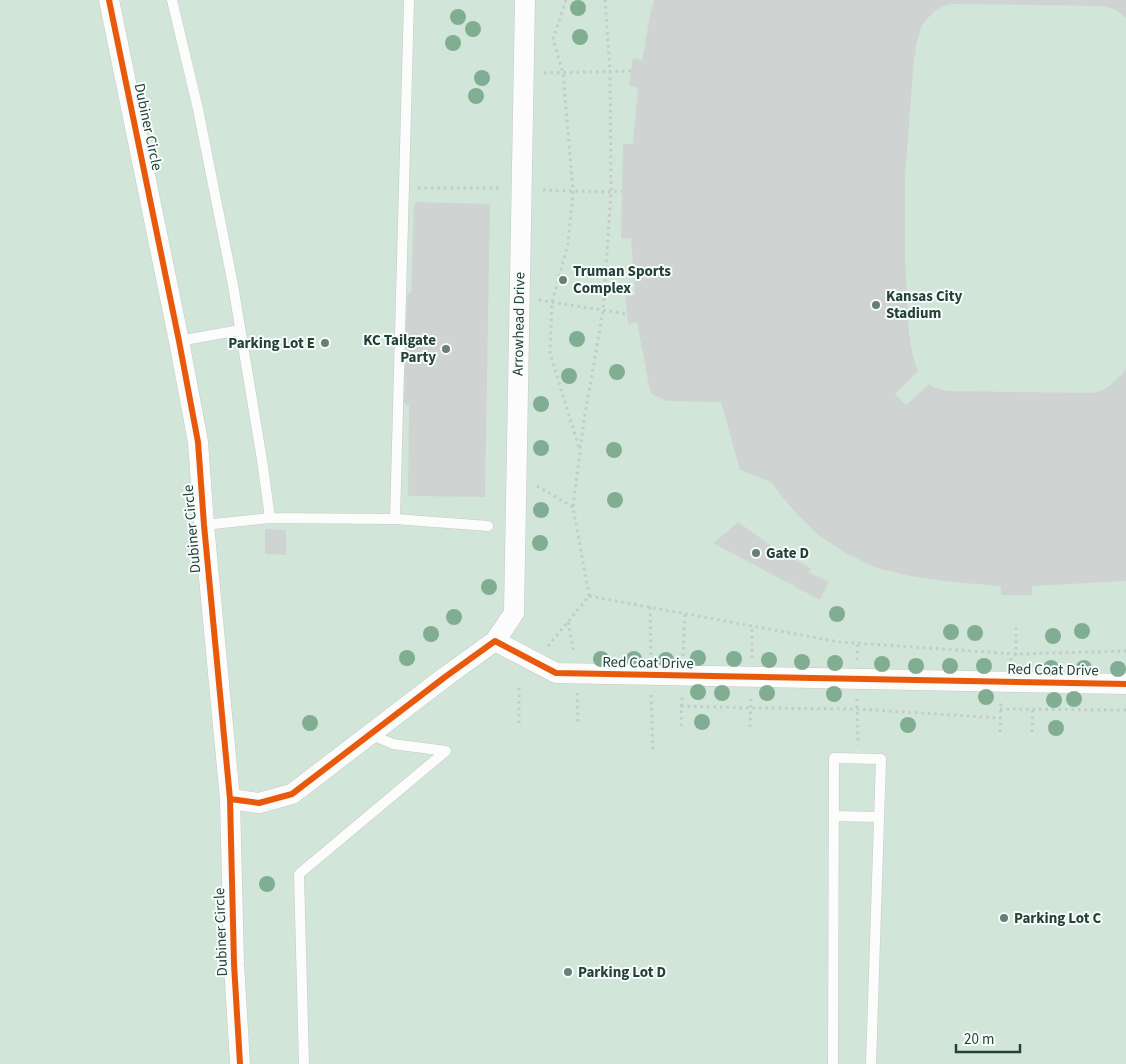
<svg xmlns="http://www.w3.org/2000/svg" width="1126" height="1064" font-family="'Source Sans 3',sans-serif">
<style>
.green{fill:#d1e6d8}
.building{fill:#cfd4d2}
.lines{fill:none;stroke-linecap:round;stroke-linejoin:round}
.service-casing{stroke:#c5cac8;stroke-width:11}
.minor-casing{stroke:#c5cac8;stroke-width:21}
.path{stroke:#c3ccca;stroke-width:3;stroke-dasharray:2.5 4;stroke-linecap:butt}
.service{stroke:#fcfcfc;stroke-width:10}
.minor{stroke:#fcfcfc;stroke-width:20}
.cycleway-casing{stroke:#f7fbf9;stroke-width:9}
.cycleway{stroke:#e8590c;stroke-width:6}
.tree{fill:#81ae93}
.poi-dot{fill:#697e78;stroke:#f7fbf9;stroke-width:2}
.labels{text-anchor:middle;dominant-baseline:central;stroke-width:4;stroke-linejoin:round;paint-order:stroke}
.street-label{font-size:15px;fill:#24423a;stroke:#f7fbf9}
.poi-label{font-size:15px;font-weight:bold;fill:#24423a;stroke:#f7fbf9;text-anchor:start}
</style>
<rect width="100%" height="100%" fill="#e8edeb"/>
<path class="green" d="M0,0h1126v1064h-1126z"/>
<path class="building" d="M654,0h472v18l-10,-8 -13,-4 -150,-2 -9,2 -8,4 -11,11 -4,7 -4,14 -3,17 -9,117v83l4,76 4,22 5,14 -23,23 11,11 23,-21 6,4 13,3 144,2 9,-2 8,-5 13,-12 4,-6v213l-94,5v9h-31v-9l-50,-4 -41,-6 -33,-8 -30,-14 -30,-20 -20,-20 -15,-17 -11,-15 -31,-12 -19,-68 -54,-1 -3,-1 -5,-3 -4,-1 -4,-3 -3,-12 -11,-59 -9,2 -3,-28 10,-1 -4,-57 -10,1 2,-95h10l5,-56 -9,-2 4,-28 9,2 8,-44z
M416,202l74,2 -5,293 -77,-1 1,-90 -2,-1 -3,-3 3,-106 2,-3 2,-1 3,-86z
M738,522l35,25 39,22 -4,3 21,10 -9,18 -26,-14 2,-4 -4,3 -79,-42z
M265,529l21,1v25l-21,-1z"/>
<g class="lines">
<defs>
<path id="service" d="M172,0l26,109 35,176 29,175 8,58 125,1 14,-519
M179,341l61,-11
M395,519l93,7
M204,525l66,-7
M370,734l23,10 53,7
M834,816l45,1
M304,1064l-5,-190 147,-123
M833,1064l1,-306 47,1 -10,305"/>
<path id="minor" d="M109,0l70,341 19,101 6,83 26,274 4,165 6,100
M495,641l19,-28 11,-613
M230,799l29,4 33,-9 153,-117 50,-36 61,32 570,11"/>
</defs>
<use href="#service" class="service-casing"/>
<use href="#minor" class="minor-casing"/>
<path class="path" d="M566,0l-13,39 10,34 10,118 -5,53 -16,58 -2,51 29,95
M544,73l87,-2
M418,188h84
M543,190l68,2 11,-1
M539,300l88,14
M537,486l36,21
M589,596l-16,-89 11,-87 19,-109 8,-119 -1,-120 -5,-72
M650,607l1,49
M568,622l6,31
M548,646l41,-50 250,46 177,12 110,-3
M683,656l2,-43
M752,658v-32
M857,660l1,-17
M1010,660l6,-6v-28
M577,693l1,31
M651,695l2,59
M857,699l1,46
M681,706l70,2 106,1 143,9
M1000,709l126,1
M519,723v-39
M681,726l1,-32
M750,727l1,-30
M1000,732l1,-30
M1032,732l1,-24"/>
<use href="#service" class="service"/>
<use href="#minor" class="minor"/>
<defs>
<path id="cycleway" d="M109,0l70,341 19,101 6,83 26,274 4,165 6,100
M230,799l29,4 33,-9 153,-117 50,-36 61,32 570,11"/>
</defs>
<use href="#cycleway" class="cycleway-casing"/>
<use href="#cycleway" class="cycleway"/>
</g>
<g class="tree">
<circle cx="578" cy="8" r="8"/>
<circle cx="458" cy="17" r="8"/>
<circle cx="473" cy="29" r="8"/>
<circle cx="580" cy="37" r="8"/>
<circle cx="453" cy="43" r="8"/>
<circle cx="482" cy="78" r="8"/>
<circle cx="476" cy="96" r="8"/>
<circle cx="577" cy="339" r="8"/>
<circle cx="617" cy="372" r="8"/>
<circle cx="569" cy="376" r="8"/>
<circle cx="541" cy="404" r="8"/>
<circle cx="541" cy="448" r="8"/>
<circle cx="614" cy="450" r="8"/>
<circle cx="615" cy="500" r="8"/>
<circle cx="541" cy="510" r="8"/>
<circle cx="540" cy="543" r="8"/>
<circle cx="489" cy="587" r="8"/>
<circle cx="837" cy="614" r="8"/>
<circle cx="454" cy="617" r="8"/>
<circle cx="1082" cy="631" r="8"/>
<circle cx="951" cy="632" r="8"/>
<circle cx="975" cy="633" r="8"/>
<circle cx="431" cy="634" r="8"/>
<circle cx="1053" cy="636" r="8"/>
<circle cx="407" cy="658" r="8"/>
<circle cx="698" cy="658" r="8"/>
<circle cx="601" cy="659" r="8"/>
<circle cx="634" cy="659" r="8"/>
<circle cx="734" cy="659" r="8"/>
<circle cx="666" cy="660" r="8"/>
<circle cx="769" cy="660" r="8"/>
<circle cx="802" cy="662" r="8"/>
<circle cx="835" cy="663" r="8"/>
<circle cx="882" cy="664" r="8"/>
<circle cx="916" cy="666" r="8"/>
<circle cx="950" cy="666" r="8"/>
<circle cx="984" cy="666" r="8"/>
<circle cx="1051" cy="668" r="8"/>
<circle cx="1084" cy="668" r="8"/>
<circle cx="1118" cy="669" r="8"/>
<circle cx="698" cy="692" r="8"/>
<circle cx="722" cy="693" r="8"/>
<circle cx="767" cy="693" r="8"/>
<circle cx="834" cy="694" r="8"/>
<circle cx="986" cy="697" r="8"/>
<circle cx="1074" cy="699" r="8"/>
<circle cx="1054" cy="700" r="8"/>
<circle cx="702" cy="722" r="8"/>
<circle cx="310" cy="723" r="8"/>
<circle cx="908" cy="725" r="8"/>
<circle cx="1056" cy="728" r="8"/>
<circle cx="267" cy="884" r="8"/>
</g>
<g class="poi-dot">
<circle cx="563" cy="280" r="5"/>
<circle cx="876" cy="305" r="5"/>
<circle cx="325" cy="343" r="5"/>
<circle cx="446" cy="349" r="5"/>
<circle cx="756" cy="553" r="5"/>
<circle cx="1004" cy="918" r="5"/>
<circle cx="568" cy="972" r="5"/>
</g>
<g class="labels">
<g class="street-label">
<text transform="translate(148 127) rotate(78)">Dubiner Circle</text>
<text transform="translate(519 324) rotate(-89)">Arrowhead Drive</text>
<text transform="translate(192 529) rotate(-95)">Dubiner Circle</text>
<text transform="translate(648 663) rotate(1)">Red Coat Drive</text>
<text transform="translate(1053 670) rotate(1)">Red Coat Drive</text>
<text transform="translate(221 932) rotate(-92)">Dubiner Circle</text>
</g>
<g class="poi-label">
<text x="573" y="271">Truman Sports<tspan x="573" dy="17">Complex</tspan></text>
<text x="886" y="296">Kansas City<tspan x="886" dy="17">Stadium</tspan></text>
<text x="436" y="340" text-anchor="end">KC Tailgate<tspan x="436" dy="17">Party</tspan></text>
<text x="315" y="343" text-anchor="end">Parking Lot E</text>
<text x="766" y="553">Gate D</text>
<text x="1014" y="918">Parking Lot C</text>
<text x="578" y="972">Parking Lot D</text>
</g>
</g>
<path d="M956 1044v8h64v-8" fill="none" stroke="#24423a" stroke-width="2.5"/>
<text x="964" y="1044" font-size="15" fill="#24423a" stroke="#f7fbf9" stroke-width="4" paint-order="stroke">20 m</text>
</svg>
